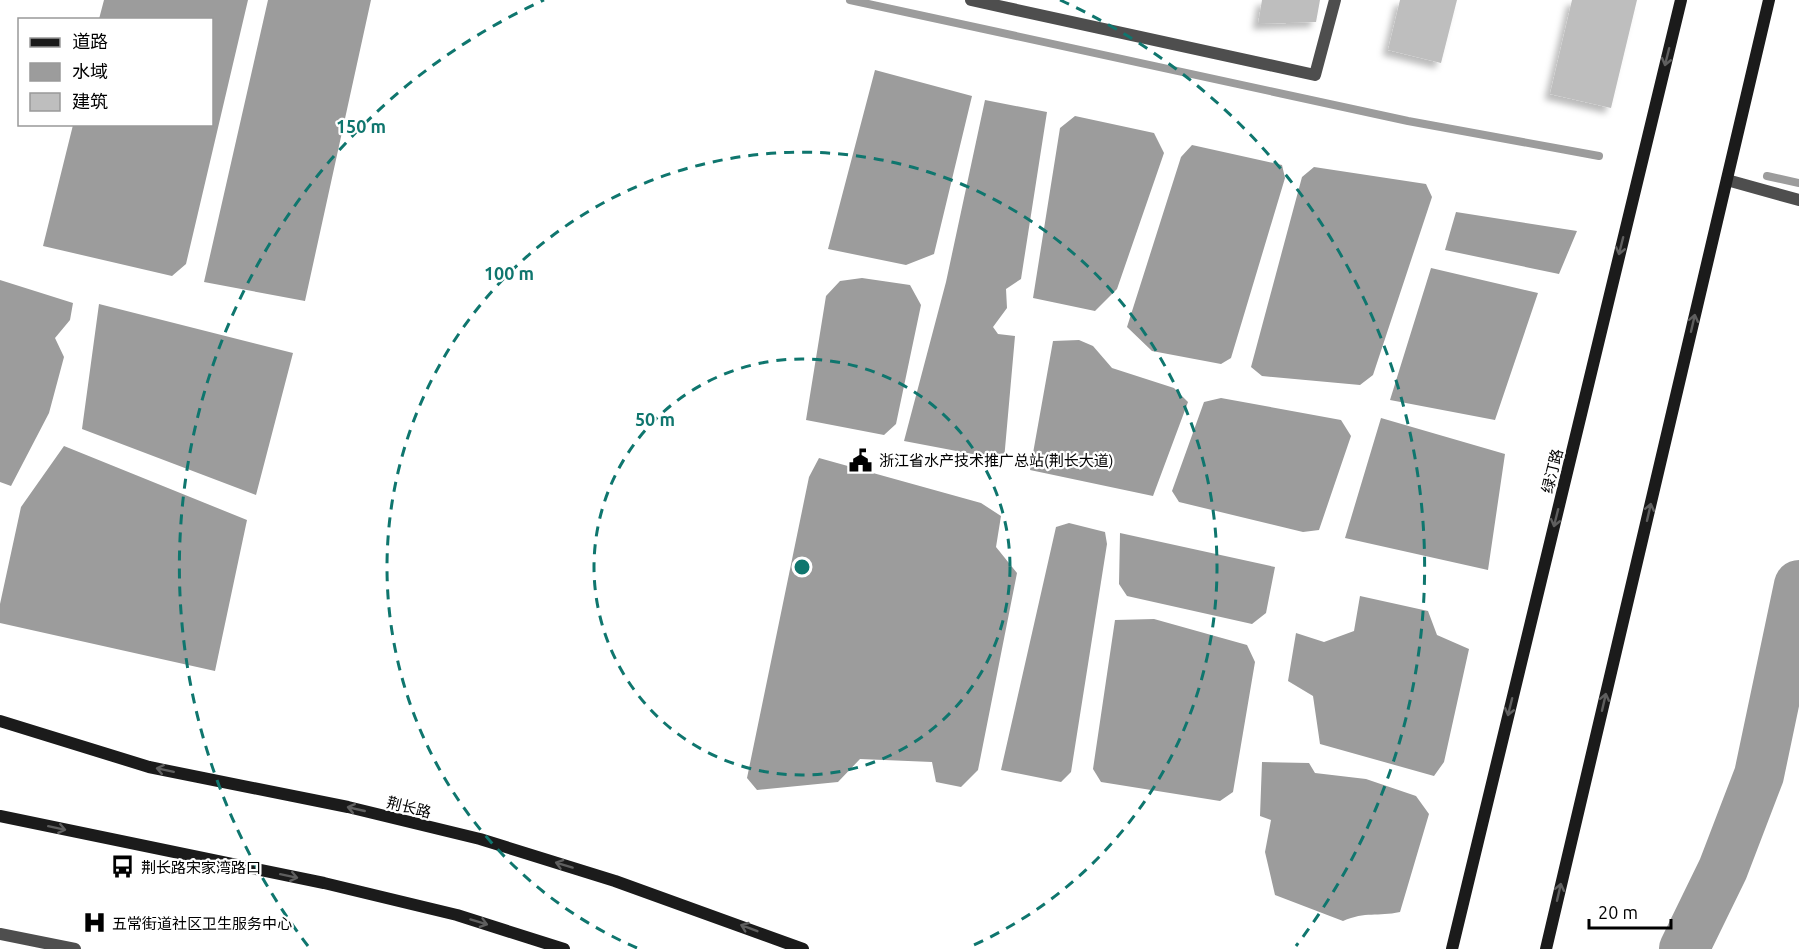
<svg xmlns="http://www.w3.org/2000/svg" width="1799" height="949" font-family="Ubuntu,'Noto Sans SC',sans-serif">
<style>
.water{fill:#9c9c9c}
.lines{fill:none;stroke-linecap:round;stroke-linejoin:round}
.stream{stroke:#9c9c9c;stroke-width:8}
.river{stroke:#9c9c9c;stroke-width:50}
.building{fill:#bebebe;filter:url(#shadow)}
.street{stroke:#4e4e4e;stroke-width:12}
.secondary{stroke:#1b1b1b;stroke-width:12}
.oneway{stroke:#5f5f5f}
.ring{fill:none;stroke:#0f766e;stroke-width:3;stroke-dasharray:10 8}
.labels{text-anchor:middle;dominant-baseline:central;stroke-width:4.5;stroke-linejoin:round;paint-order:stroke}
.poi-label{font-size:15px;fill:#000;stroke:#fff;text-anchor:start}
.street-label{font-size:15px;fill:#000;stroke:#fff}
.centre{fill:#0f766e;stroke:#fff;stroke-width:3}
.ring-label{font-size:18px;text-anchor:middle;font-weight:bold;fill:#0f766e;stroke:#fff;stroke-width:4.5;stroke-linejoin:round;paint-order:stroke}
</style>
<defs>
<filter id="shadow"><feDropShadow dx="-5.5" dy="5.5" stdDeviation="3" flood-color="#0004"/></filter>
</defs>
<rect width="100%" height="100%" fill="#fff"/>
<path class="water" d="M104,0h144l-62,264 -14,12 -129,-30 30,-121 139,-1v-104l-113,-1z
M268,0h103l-66,301 -101,-19z
M875,70l97,26 -38,158 -28,11 -78,-16z
M985,100l62,12 -26,167 -15,10 1,19 -14,19 5,7 17,2 -11,124 -100,-19 42,-159z
M1075,116l79,17 10,20 -47,136 -22,22 -62,-13 27,-170z
M1192,145l90,20 3,13 -54,180 -10,6 -69,-13 -25,-24 54,-170z
M1314,167l112,17 6,13 -59,178 -13,10 -98,-9 -11,-9 51,-190z
M1456,212l121,19 -18,43 -114,-24z
M1431,268l107,25 -43,127 -105,-20z
M862,278l48,7 11,20 -25,119 -12,11 -78,-15 20,-124 14,-15z
M0,280l73,23 -3,17 -15,18 9,19 -15,56 -38,73 -11,-4z
M99,304l194,49 -37,142 -174,-66z
M1079,340l14,6 19,22 62,20 14,14 -35,94 -123,-26 23,-129z
M1221,398l120,22 10,16 -32,94 -16,2 -124,-30 -7,-11 32,-89z
M1381,418l124,36 -17,116 -143,-32z
M64,446l183,74 -32,151 -215,-48v-19l21,-97z
M819,458l162,45 20,13 -5,31 21,26 -39,197 -17,17 -25,-5 -4,-20 -72,-3 -22,23 -81,8 -10,-12 62,-301z
M1069,523l36,9 2,12 -36,228 -10,10 -60,-12 55,-243z
M1120,533l155,34 -9,46 -14,11 -125,-28 -8,-12z
M1360,596l68,15 9,24 32,14 -25,113 -10,14 -114,-32 -7,-48 -25,-15 8,-48 28,9 30,-11z
M1154,619l93,26 8,17 -22,130 -13,9 -119,-19 -8,-13 22,-149z
M1262,762l47,1 6,10 51,6 50,17 13,18 -29,98c-23,5 -34,-1 -57,9l-68,-26 -10,-43 6,-32 -11,-4z"/>
<g class="lines">
<path class="stream" d="M850,0l558,121 191,35
M1767,176l32,7"/>
<path class="river" d="M1684,949l39,-80 36,-94 40,-190"/>
</g>
<path class="building" d="M1262,0h58l-4,22 -58,2z
M1400,0h57l-16,63 -53,-13z
M1572,0h65l-26,108 -61,-14z"/>
<g class="lines">
<path class="street" d="M971,0l344,75 20,-75
M1727,180l72,20
M0,934l75,15"/>
<path class="secondary" d="M0,721l149,46 199,40 132,32 135,42 188,68
M0,816l324,67 133,32 107,34
M1452,949l229,-949
M1546,949l223,-949"/>
</g>
<defs><path id="oneway-shaft" d="M-6 0H5M1.5-3L5.5 0L1.5 3" fill="none" stroke-width="1.6" stroke-linecap="round" stroke-linejoin="round" transform="scale(1.5)"/></defs>
<g class="oneway">
<use href="#oneway-shaft" transform="translate(1667 57) rotate(104)"/>
<use href="#oneway-shaft" transform="translate(1621 246) rotate(104)"/>
<use href="#oneway-shaft" transform="translate(1693 323) rotate(-77)"/>
<use href="#oneway-shaft" transform="translate(1649 512) rotate(-77)"/>
<use href="#oneway-shaft" transform="translate(1556 518) rotate(104)"/>
<use href="#oneway-shaft" transform="translate(1604 702) rotate(-77)"/>
<use href="#oneway-shaft" transform="translate(1510 707) rotate(104)"/>
<use href="#oneway-shaft" transform="translate(165 770) rotate(-168)"/>
<use href="#oneway-shaft" transform="translate(356 809) rotate(-167)"/>
<use href="#oneway-shaft" transform="translate(57 828) rotate(12)"/>
<use href="#oneway-shaft" transform="translate(564 865) rotate(-163)"/>
<use href="#oneway-shaft" transform="translate(289 876) rotate(12)"/>
<use href="#oneway-shaft" transform="translate(1559 892) rotate(-77)"/>
<use href="#oneway-shaft" transform="translate(479 922) rotate(17)"/>
<use href="#oneway-shaft" transform="translate(749 928) rotate(-159)"/>
</g>
<g class="ring">
<circle cx="802" cy="567" r="208"/>
<path d="M637 948A415 415 0 1 1 967 948"/>
<path d="M308 946A623 623 0 0 1 544 0M1060 0A623 623 0 0 1 1296 946"/>
</g>
<defs>
<symbol id="civic-bare" viewBox="-9 -9 18 18"><path d="M-.6-6.5H3V-4.5H.6V-3L4-1V1h2V6H-6V1h2V-1L-.6-3ZM-1.2 2.5V6h2.4V2.5Z" fill="#000" stroke="#fff" stroke-width="2.5" paint-order="stroke"/></symbol>
<symbol id="bus-bare" viewBox="-9 -9 18 18"><path d="M-5-6H5V4H4V6H2V4H-2V6H-4V4H-5ZM-3.5-4V0h7V-4ZM-3.5 1.2v1.5H-2V1.2ZM2 1.2v1.5H3.5V1.2Z" fill="#000" stroke="#fff" stroke-width="2.5" paint-order="stroke"/></symbol>
<symbol id="hospital-bare" viewBox="-9 -9 18 18"><path d="M-5-5h3v3.5h4V-5h3V5h-3V1.5h-4V5h-3Z" fill="#000" stroke="#fff" stroke-width="2.5" paint-order="stroke"/></symbol>
</defs>
<g fill-rule="evenodd">
<use href="#civic-bare" x="844" y="444" width="33" height="33"/>
<use href="#bus-bare" x="106" y="850" width="33" height="33"/>
<use href="#hospital-bare" x="78" y="906" width="33" height="33"/>
</g>
<g class="labels">
<g class="poi-label">
<text x="879" y="460">浙江省水产技术推广总站(荆长大道)</text>
<text x="141" y="867">荆长路宋家湾路口</text>
<text x="112" y="923">五常街道社区卫生服务中心</text>
</g>
<g class="street-label">
<text transform="translate(1552 471) rotate(-76)">绿汀路</text>
<text transform="translate(409 807) rotate(14)">荆长路</text>
</g>
</g>
<circle cx="802" cy="567" r="9" class="centre"/>
<g class="ring-label">
<text x="361" y="133">150 m</text>
<text x="509" y="280">100 m</text>
<text x="655" y="426">50 m</text>
</g>
<rect x="18" y="18" width="195" height="108" fill="#ffffff" stroke="#999999" stroke-width="1.5"/>
<rect x="30" y="38" width="30" height="9" fill="#1b1b1b" stroke="#999999" stroke-width="1.5"/>
<text x="72" y="48" font-size="18" fill="#000000">道路</text>
<rect x="30" y="63" width="30" height="18" fill="#9c9c9c" stroke="#999999" stroke-width="1.5"/>
<text x="72" y="78" font-size="18" fill="#000000">水域</text>
<rect x="30" y="93" width="30" height="18" fill="#bebebe" stroke="#999999" stroke-width="1.5"/>
<text x="72" y="108" font-size="18" fill="#000000">建筑</text>
<path d="M1589 919v9h82v-9" fill="none" stroke="#000000" stroke-width="3"/>
<text x="1598" y="919" font-size="18" fill="#000000" stroke="#ffffff" stroke-width="4.5" paint-order="stroke">20 m</text>
</svg>
